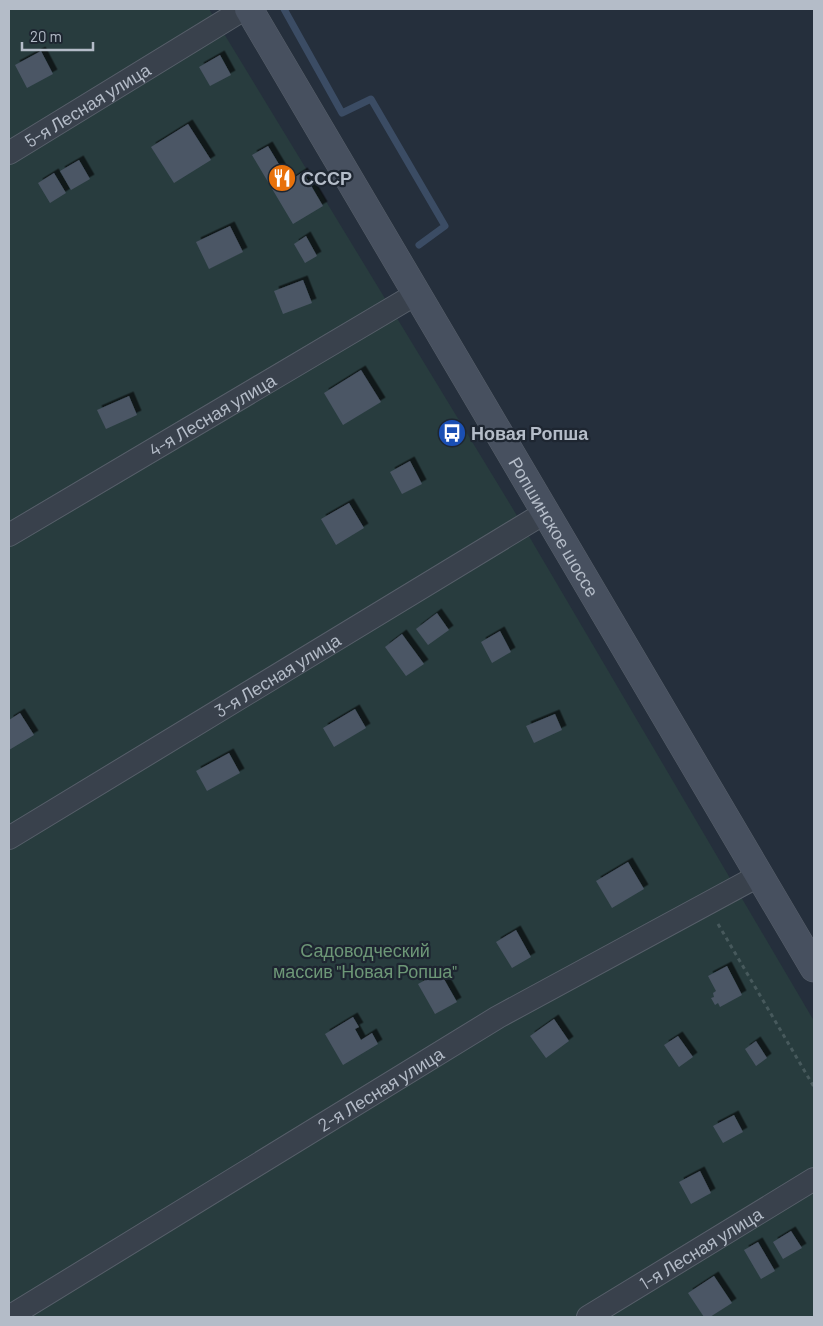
<svg xmlns="http://www.w3.org/2000/svg" width="823" height="1326" font-family="Barlow,sans-serif">
<style>
.green{fill:#283c3e}
.lines{fill:none;stroke-linecap:round;stroke-linejoin:round}
.stream{stroke:#3b4c64;stroke-width:7}
.building{fill:#4b5665;filter:url(#shadow)}
.street-casing{stroke:#575f6a;stroke-width:24}
.secondary-casing{stroke:#575f6a;stroke-width:29}
.path{stroke:#47595c;stroke-width:3;stroke-dasharray:4 4;stroke-linecap:butt}
.street{stroke:#39414c;stroke-width:22}
.secondary{stroke:#47505f;stroke-width:28}
.labels{text-anchor:middle;dominant-baseline:central;stroke-width:4.5;stroke-linejoin:round;paint-order:stroke}
.street-label{font-size:18px;fill:#b4bcc8;stroke:#1e2631}
.poi-label{font-size:18px;font-weight:bold;fill:#b4bcc8;stroke:#1e2631;text-anchor:start}
.park-label{font-size:18px;fill:#6d9777;stroke:#1e2631}
</style>
<defs>
<filter id="shadow"><feDropShadow dx="4.5" dy="-4.5" stdDeviation="0" flood-color="#0009"/></filter>
</defs>
<rect width="100%" height="100%" fill="#252f3c"/>
<path class="green" d="M9,9h200l304,500 301,512v296h-805z"/>
<g class="lines">
<path class="stream" d="M284,9l58,104 29,-14 74,127 -26,19"/>
</g>
<path class="building" d="M41,51l12,23 -26,14 -12,-23z
M220,55l11,20 -21,11 -11,-19z
M188,124l23,36 -37,23 -23,-36z
M268,146l21,35 14,-9 20,34 -30,18 -41,-69z
M79,160l11,19 -19,11 -11,-19z
M54,173l12,20 -16,10 -12,-20z
M230,226l13,26 -34,17 -13,-27z
M306,236l11,20 -12,7 -11,-19z
M303,280l9,23 -29,11 -9,-23z
M361,370l20,32 -38,23 -19,-32z
M129,396l8,19 -31,14 -9,-19z
M410,461l12,23 -20,10 -12,-22z
M349,503l15,25 -28,17 -15,-26z
M437,613l12,17 -21,15 -12,-16z
M500,631l11,21 -19,11 -11,-21z
M402,634l22,30 -18,12 -21,-29z
M355,709l11,19 -32,19 -11,-19z
M20,713l14,22 -25,15v-30z
M555,714l7,16 -28,13 -8,-17z
M229,753l11,20 -33,18 -11,-20z
M628,862l16,27 -32,19 -16,-27z
M516,930l15,27 -19,11 -16,-26z
M727,966l15,29 -22,12 -2,-4 -3,2 -4,-7 3,-1 -1,-4 3,-2 -8,-15z
M440,972l17,30 -22,12 -17,-30z
M353,1017l6,10 -4,2 6,11 11,-7 6,11 -35,21 -18,-31z
M554,1019l15,22 -23,17 -16,-22z
M678,1036l15,21 -14,10 -15,-22z
M756,1041l11,17 -11,8 -11,-17z
M734,1115l9,17 -20,11 -10,-17z
M700,1171l11,22 -20,11 -12,-22z
M791,1231l11,17 -19,11 -10,-17z
M758,1242l17,29 -14,8 -17,-29z
M714,1276l18,27 -22,14h-6l-16,-24z"/>
<g class="lines">
<defs>
<g id="street">
<path id="s1" d="M9,153l235,-144"/>
<path id="s2" d="M9,535l407,-241"/>
<path id="s3" d="M9,838l537,-326"/>
<path id="s4" d="M9,1317l489,-300 262,-142"/>
<path id="s5" d="M588,1317l226,-138"/>
</g>
<g id="secondary">
<path id="s6" d="M249,9l565,959"/>
</g>
</defs>
<use href="#street" class="street-casing"/>
<use href="#secondary" class="secondary-casing"/>
<path class="path" d="M718,924l96,163"/>
<use href="#street" class="street"/>
<use href="#secondary" class="secondary"/>
</g>
<defs>
<symbol id="restaurant-disc" viewBox="-11 -11 22 22"><circle r="9.5" fill="#e8710a" stroke="#1e2631"/><path d="M-5-6h1v4h1v-4h1v4h1v-4h1v5L-1.5 .5V6h-2V.5L-5-1ZM5-6V6H3V1.5H1.5Q1.5-4 5-6Z" fill="#fff"/></symbol>
<symbol id="bus-disc" viewBox="-11 -11 22 22"><circle r="9.5" fill="#1a4fb4" stroke="#1e2631"/><path d="M-5-6H5V4H4V6H2V4H-2V6H-4V4H-5ZM-3.5-4V0h7V-4ZM-3.5 1.2v1.5H-2V1.2ZM2 1.2v1.5H3.5V1.2Z" fill="#fff"/></symbol>
</defs>
<g fill-rule="evenodd">
<use href="#restaurant-disc" x="266" y="162" width="32" height="32"/>
<use href="#bus-disc" x="436" y="417" width="32" height="32"/>
</g>
<g class="labels">
<g class="street-label">
<text stroke="none"><textPath href="#s1" startOffset="92">5-я Лесная улица</textPath></text>
<text stroke="none"><textPath href="#s2" startOffset="236">4-я Лесная улица</textPath></text>
<text stroke="none"><textPath href="#s6" startOffset="601">Ропшинское шоссе</textPath></text>
<text stroke="none"><textPath href="#s3" startOffset="314">3-я Лесная улица</textPath></text>
<text stroke="none"><textPath href="#s4" startOffset="436">2-я Лесная улица</textPath></text>
<text stroke="none"><textPath href="#s5" startOffset="132">1-я Лесная улица</textPath></text>
</g>
<g class="poi-label">
<text x="301" y="178">СССР</text>
<text x="471" y="433">Новая Ропша</text>
</g>
<g class="park-label">
<text x="365" y="950">Садоводческий<tspan x="365" dy="21">массив "Новая Ропша"</tspan></text>
</g>
</g>
<rect width="823" height="1326" fill="none" stroke="#b4bcc8" stroke-width="20"/>
<path d="M22 42v8h71v-8" fill="none" stroke="#b4bcc8" stroke-width="2.5"/>
<text x="30" y="42" font-size="15" fill="#b4bcc8" stroke="#1e2631" stroke-width="4" paint-order="stroke">20 m</text>
</svg>
